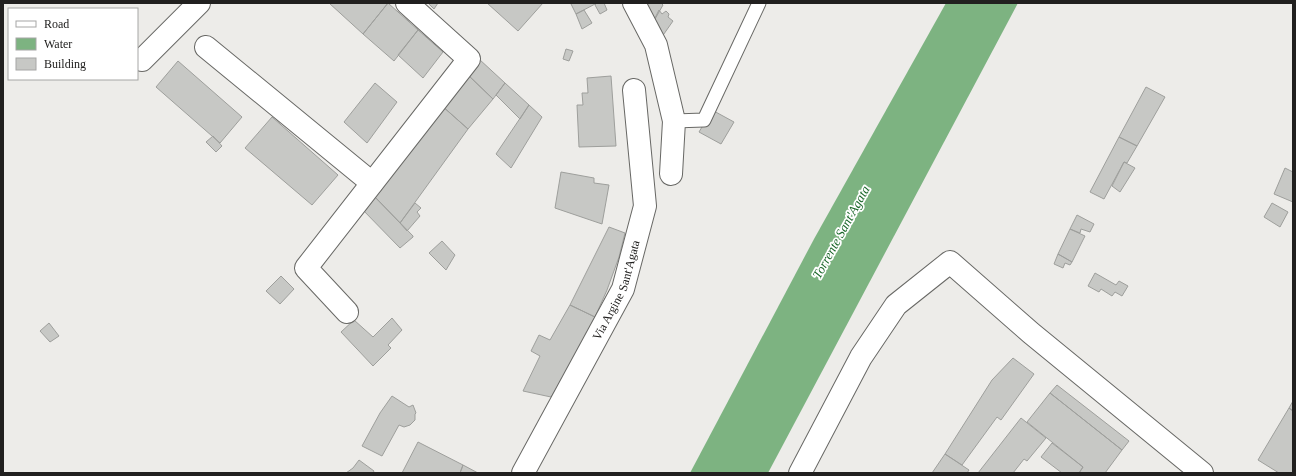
<svg xmlns="http://www.w3.org/2000/svg" width="1296" height="476" font-family="Georgia,serif">
<style>
.water{fill:#7db381}
.building{fill:#c7c8c5;stroke:#9e9f9c}
.lines{fill:none;stroke-linecap:round;stroke-linejoin:round}
.service-casing{stroke:#686865;stroke-width:15}
.minor-casing{stroke:#686865;stroke-width:24}
.service{stroke:#fff;stroke-width:13}
.minor{stroke:#fff;stroke-width:22}
.labels{text-anchor:middle;dominant-baseline:central;stroke-width:3.5;stroke-linejoin:round;paint-order:stroke}
.street-label{font-size:12px;fill:#21201f;stroke:#fff}
.water-label{font-size:13px;font-style:italic;fill:#1a6729;stroke:#fff}
</style>
<rect width="100%" height="100%" fill="#edece9"/>
<path class="water" d="M946,3h72l-250,470h-78l124,-234z"/>
<path class="building" d="M329,3h59l-25,31z
M388,3l30,27 -24,31 -31,-27z
M428,3h10l-4,6z
M487,3h56l-25,28z
M573,3h24l-21,11 -5,-10z
M597,3h7l3,7 -7,4 -5,-9z
M643,3h18l2,2 -12,21z
M584,10l8,13 -10,6 -6,-15z
M659,10l3,4 4,-3 3,3 -1,3 5,4 -14,20 -8,-15z
M418,30l25,22 -20,26 -25,-23z
M566,49l7,2 -4,10 -6,-2z
M479,59l26,24 -12,16 -26,-25z
M178,61l64,56 -22,26 -64,-56z
M467,74l26,25 -25,30 -27,-24z
M611,76l5,70 -37,1 -2,-42h6l-1,-12h6l-1,-15z
M375,83l22,19 -30,41 -23,-21z
M505,83l24,22 -9,14 -24,-24z
M1146,87l19,10 -28,49 -18,-9z
M441,105l27,24 -68,94 -27,-28z
M529,105l13,12 -31,51 -15,-14z
M712,110l22,12 -13,22 -22,-12z
M272,117l66,58 -26,30 -67,-57z
M213,136l9,10 -6,6 -10,-10z
M1119,137l18,9 -10,17 -3,-1 -20,37 -14,-7z
M1124,162l11,6 -15,24 -8,-6z
M1285,168l8,4v30l-19,-8z
M561,172l33,6v5l15,2 -7,39 -47,-16z
M373,195l40,41v1l-13,11 -39,-40z
M415,203l6,5 -4,4 3,4 -13,15 -7,-8z
M1272,203l16,9 -8,15 -16,-10z
M1077,215l17,9 -4,8 -9,-3 -1,4 -10,-4z
M609,227l16,6 -6,24 -12,33 -12,27 -25,-12z
M1070,229l15,7 -13,26 -14,-8z
M442,241l13,14 -9,15 -17,-17z
M1058,254l14,8 -2,3 -5,-2 -2,5 -9,-4z
M1095,273l21,12 3,-4 9,5 -6,10 -7,-4 -3,4 -11,-7 -2,3 -11,-6z
M281,276l13,13 -14,15 -14,-13z
M570,305l25,12 -21,43 -23,37 -28,-6 17,-35 -9,-5 8,-16 11,5z
M392,318l10,12 -14,15 3,3 -18,18 -32,-34 13,-12 19,17z
M49,323l10,13 -9,6 -10,-11z
M1013,358l21,16 -33,46 -4,-3 -35,48 -17,-11 47,-74z
M1057,385l72,56 -7,9 -72,-57z
M1050,393l72,57 -17,23h-26l4,-6 -56,-45z
M392,396l17,11 4,-2 3,8 -1,1v6l-5,5 -6,2 -5,-2 -17,31 -20,-10 18,-33z
M1293,401v10l-4,-3z
M1289,408l4,3v62h-14l-21,-13z
M1021,418l25,20 -19,23 -3,-2 -11,14h-35z
M418,442l45,23 -3,8h-58z
M1052,443l31,24 -4,6h-17l-21,-16z
M945,454l24,16 -2,3h-35z
M359,460l15,11 -1,2h-27l7,-5z
M463,465l15,8h-18z"/>
<g class="lines">
<defs>
<path id="service" d="M674,121l30,-1 55,-117"/>
<g id="minor">
<path d="M634,3l22,42 18,76 -3,53"/>
<path d="M206,47l166,136"/>
<path d="M142,60l57,-57"/>
<path d="M347,312l-41,-44 163,-209 -62,-56"/>
<path id="s1" d="M523,473l100,-184 22,-83 -11,-116"/>
<path d="M800,473l61,-116 35,-52 54,-43 81,71 171,140"/>
</g>
</defs>
<use href="#service" class="service-casing"/>
<use href="#minor" class="minor-casing"/>
<use href="#service" class="service"/>
<use href="#minor" class="minor"/>
</g>
<g class="labels">
<g class="street-label">
<text stroke="none"><textPath href="#s1" startOffset="206">Via Argine Sant'Agata</textPath></text>
</g>
<g class="water-label">
<text transform="translate(841 232) rotate(-61)">Torrente Sant'Agata</text>
</g>
</g>
<rect width="1296" height="476" fill="none" stroke="#21201f" stroke-width="8"/>
<rect x="8" y="8" width="130" height="72" fill="#ffffff" stroke="#a6a6a5"/>
<rect x="16" y="21" width="20" height="6" fill="#ffffff" stroke="#a6a6a5"/>
<text x="44" y="28" font-size="12" fill="#21201f">Road</text>
<rect x="16" y="38" width="20" height="12" fill="#7db381" stroke="#a6a6a5"/>
<text x="44" y="48" font-size="12" fill="#21201f">Water</text>
<rect x="16" y="58" width="20" height="12" fill="#c7c8c5" stroke="#a6a6a5"/>
<text x="44" y="68" font-size="12" fill="#21201f">Building</text>
</svg>
